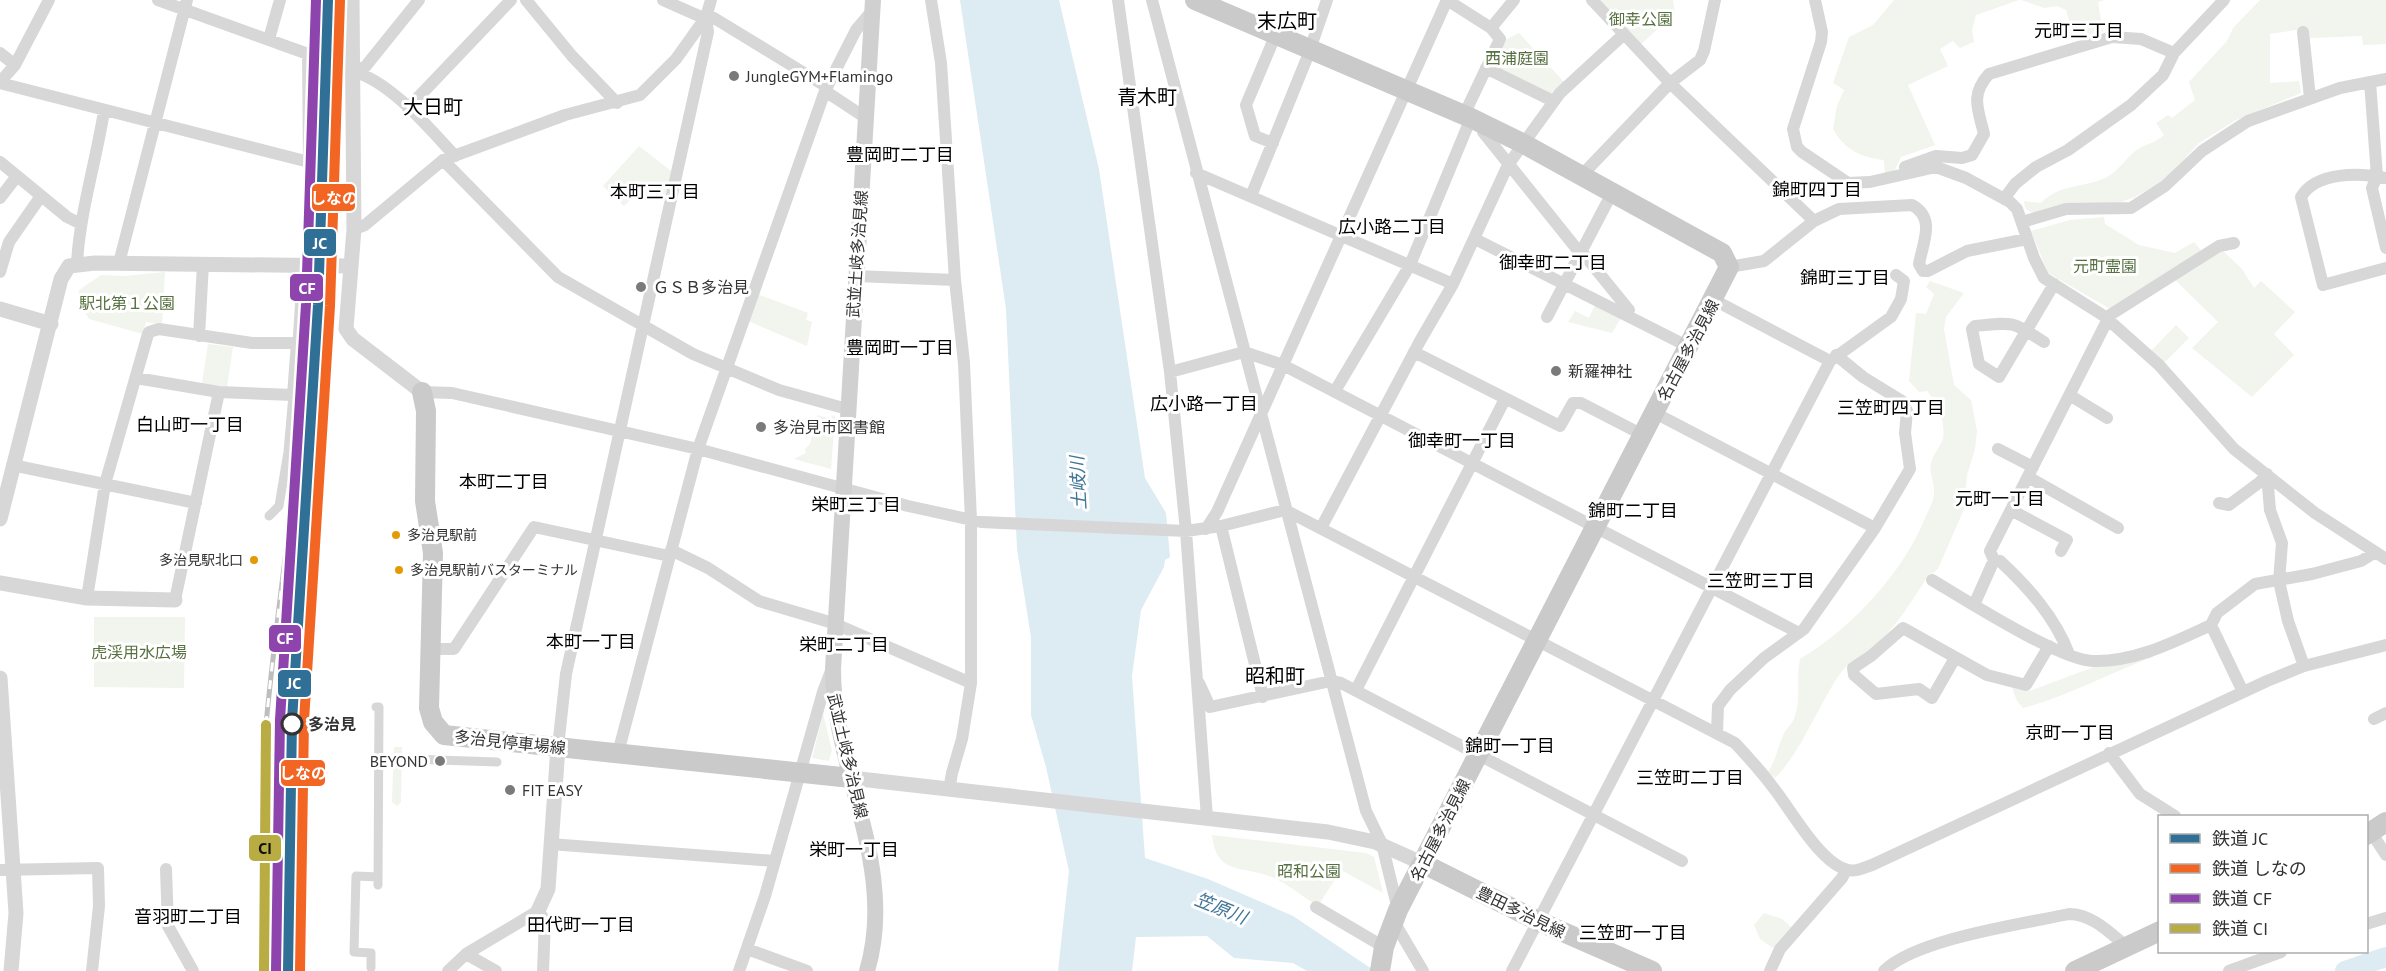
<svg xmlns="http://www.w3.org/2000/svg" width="2386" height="971" font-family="'PT Sans','Noto Sans JP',sans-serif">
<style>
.green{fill:#f1f5ed}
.water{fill:#ddebf3}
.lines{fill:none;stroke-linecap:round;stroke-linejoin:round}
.river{stroke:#ddebf3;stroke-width:20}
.pedestrian{stroke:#d7d7d7;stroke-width:9}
.minor{stroke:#d7d7d7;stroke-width:12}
.tertiary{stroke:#d7d7d7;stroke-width:15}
.secondary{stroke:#d0d0d0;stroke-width:16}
.primary{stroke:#cacaca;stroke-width:20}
.rail-casing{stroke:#bebebe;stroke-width:5}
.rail{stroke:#fff;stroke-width:3;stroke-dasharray:9;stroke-linecap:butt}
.rail-1-casing{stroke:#fff;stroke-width:15}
.rail-2-casing{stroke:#fff;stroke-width:15}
.rail-3-casing{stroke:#fff;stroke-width:15}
.rail-4-casing{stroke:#fff;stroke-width:15}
.rail-1{stroke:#307097;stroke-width:10}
.rail-2{stroke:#f26522;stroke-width:10}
.rail-3{stroke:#8e44ad;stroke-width:10}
.rail-4{stroke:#b8ac42;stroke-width:10}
.poi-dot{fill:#7a7a7a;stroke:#fff;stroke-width:2}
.bus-dot{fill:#e39a05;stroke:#fff;stroke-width:2}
.stop-dot{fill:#fff;stroke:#333;stroke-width:3}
.labels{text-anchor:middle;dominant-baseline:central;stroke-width:6;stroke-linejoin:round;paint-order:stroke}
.bus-label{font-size:14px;fill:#333;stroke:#fff;text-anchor:start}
.park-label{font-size:16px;fill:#56703f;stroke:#fff}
.poi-label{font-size:16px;fill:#333;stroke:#fff;text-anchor:start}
.street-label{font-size:16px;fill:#333;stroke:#fff}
.stop-label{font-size:16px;font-weight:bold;fill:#333;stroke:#fff;text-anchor:start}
.neighbourhood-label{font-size:18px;fill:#000;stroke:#fff}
.water-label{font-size:18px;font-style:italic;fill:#3f7597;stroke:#fff}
.quarter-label{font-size:20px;fill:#000;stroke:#fff}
.line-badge{stroke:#fff;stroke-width:2}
.badge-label{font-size:16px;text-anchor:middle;font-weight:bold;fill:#fff}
.pale-badge-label{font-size:16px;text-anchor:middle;font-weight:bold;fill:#111}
</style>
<rect width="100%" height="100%" fill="#fff"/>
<path class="green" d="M1602,0h71l2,13 -36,33 -40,-44z
M1894,0h125l-43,15 -4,15 2,12 -14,6 -7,-7 -13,8 8,17 -40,19 27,60 -34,12 -8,17 -8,1 -1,-15c-24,-3 -39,-10 -51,-31l4,-23 7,-16 -11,-7 16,-46 24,-12z
M2021,0h84l-7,2 5,30 -29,5 -8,-27 -9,-4 -13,2z
M2260,0h126v44l-23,1 -1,-9 -52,2 -2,-10 -38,6v49l29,-2 2,12 -65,27 -37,23 -34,37 -30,17 -14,5 -63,3 -26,8 -7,-5 -1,-7 17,2c18,-19 41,-15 64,-25 14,-6 22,-23 35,-30 9,-5 15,-5 24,-13l-8,-12 12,-8 4,3 23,-18 -6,-18 38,-41 6,-13z
M1519,33l45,49 -12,14 -60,-30 15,-27z
M639,146l32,25 -6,29 -27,-7 -14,13 -21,-20z
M2104,217l1,7 34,21 36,8 19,-11 12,14 15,-7 21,20 12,19 7,-7 34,31 -21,22 20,21 -42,42 -60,-49 26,-26 -49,-48 -57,36 -64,-37 -17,-42 39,-11z
M165,272l-3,53 -16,-3 -3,12 -54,-15 -12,-20 2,-9 22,-15 23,1z
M1930,281l34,12 -18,24 -2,12 10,56 17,15 6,31 -2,18 -8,26 -3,34 -26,60 -6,5 -2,-1c-18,27 -34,55 -59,77 -8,7 -22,12 -29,21 -25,35 -39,79 -67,107l-7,-6c8,-12 9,-23 15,-36 2,-7 10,-12 12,-20 6,-18 1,-38 5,-57 52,-31 103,-86 126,-143 2,-6 8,-15 8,-22 1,-11 -5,-20 -3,-31 2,-9 10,-17 12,-25 3,-16 -6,-35 -16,-47l-8,1 -10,-11 7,-68 10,1 8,-20 -8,-7z
M757,294l51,19 -2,7 6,2 -5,24 -59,-25z
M1595,305l26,13 -9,15 -44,-11 7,-11 14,7z
M2176,325l13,13 -26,26 -13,-12z
M208,344l25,3 -6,40 -25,-4z
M817,415l11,3 7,-3 -4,54 -37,-10 12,-6 -1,-4 5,-5z
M94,617h91l-1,71 -90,-1z
M2153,654v3c-44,16 -84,39 -130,51l-6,-7 -5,-13 17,3 76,-28z
M823,714l9,36 -3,11 -17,-3z
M394,747h8l-1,55 -4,4 -5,-4z
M1212,835l154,18 8,4 9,36 -42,-23 -23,36c-16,-9 -34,-26 -52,-31 -28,-9 -50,-2 -54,-40z
M1764,913l18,6 9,8 -18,21 -13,-9 -6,-14z"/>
<path class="water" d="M960,0h99l40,169 46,309 21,35 4,44 -5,3 -1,7 -23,43 -9,66 13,182 63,21 85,37 82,55h-68l-14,-8 -59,-5 -27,-22 -71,1 -4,34h-74l11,-100 -23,-104 -15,-52v-78l-14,-88 -11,-240z"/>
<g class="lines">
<path class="river" d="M2345,971l41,-14"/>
<path class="pedestrian" d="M297,343l5,-78
M269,516l10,-10 9,-54 5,-57
M376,707h3l-1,178
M379,758l118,4
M371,968v-15l-17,-1 2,-76 22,1"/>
<path class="minor" d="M526,0l46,56 45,47
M663,0l36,16 15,2 113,69
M931,0l10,63 14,217 9,83 7,157v163l-9,56 -10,34 -3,17
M1118,0l52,372 16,159 21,287
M1152,0l214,811 16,33 16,66
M1447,0l44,28 9,11 -36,76
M1592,0l78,83 144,138
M1815,0l7,32 -1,10 -28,87 4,18 5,5 46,31 22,-1 66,-15 30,11 44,24 7,7 17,49 10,20 60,38 55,49 75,84 81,64 71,46
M1491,28l23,-28
M2303,32l7,66
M269,39l11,-39
M0,53l15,12
M1486,68l67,33
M352,71c38,10 76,56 103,85
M353,71l12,-4 54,-67
M0,82l15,-17 34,-65
M2370,82l7,94 -5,12 14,60
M0,83l309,79 -1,-108 -150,-54
M825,91l41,27
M408,108l103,-108
M1483,132l97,121
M1273,143l-18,-7 -9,-31 30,-71
M443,160l115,117 135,77 86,36 68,19
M0,162l67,55 12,6
M1905,167l31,-11 26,2 10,-3 12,-21c-6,-25 -14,-39 5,-60l123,-37 29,2 33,14
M1196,173l257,111
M1581,176l89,-93 30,-23 4,-9 11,-51
M2386,178c-26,-5 -70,-7 -85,19l22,88 63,-17
M1251,196l56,-138 20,-58
M0,198l17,-22
M2004,199l11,-15 21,-17 32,-17 63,-45 32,-30 11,-22 50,-53
M2022,222l44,-13 65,-1 34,-22 37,-35 46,-30 92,-33 46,-9
M354,229l11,-4 78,-65 122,-45 75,-20 36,-36 30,-42
M1475,239l214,108
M1581,251l48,59
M77,263c3,-52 19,-101 27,-152
M119,263l68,-263
M1729,267l35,-6 50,-40 25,-12 73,-4c24,13 11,37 7,59l4,7h5l39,-20 60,-12
M0,272l9,-30 32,-46
M856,276l99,4
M1714,300l116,61
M1547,317l65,-124
M199,336l4,-72
M2044,342c-33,-21 -29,-20 -69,-16l-3,3 7,35 20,13 55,-93
M1414,352l146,74 13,-23h8l62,32
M1170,372l74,-20 39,13 516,268
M1335,391l75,-126 61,-147
M422,392l30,1 246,56 210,57 73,16 205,9 35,-5 64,-16 450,233c13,14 26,28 37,43 18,22 46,74 73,83 10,4 18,-1 27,-4l395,-184 37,-15 82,-21
M2071,396l36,22
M1655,413l220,115
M1998,449l35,18
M12,465l184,38
M2267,474l3,36 12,33 -3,38 9,40 16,45
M2028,477l90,51
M2219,503l10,2 31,-23 7,-8
M2011,510l56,30 -6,11
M1221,526l42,171
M1321,528l99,-187 33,-57 55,-119 52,-72 63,-58
M1206,529l11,-17 230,-512
M671,550l37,18 51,33 74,22 138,60
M1994,560l6,1c28,26 55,56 69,93
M1932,580c32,19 129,81 161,81 42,1 81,-19 118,-36l6,-12 38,-29 57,-10 49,-13 13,-8
M87,598l18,-114 43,-150 1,-2 10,-3 93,14h45l-4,52 -74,-3 -83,-14
M175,600l44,-208
M1974,605l20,-45 -4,-9 120,-236 109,-69 15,-3
M2211,625l32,67
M432,649h22l80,-122 135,29
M1955,658l-23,40 -13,-9 -43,5 -22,-19 -1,-7 18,-12 32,-28 84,47 39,10 23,-39
M1199,683l11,24 121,-26 10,2 341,178
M1356,690l149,-291
M2374,719l12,-6
M1717,733l1,-27 12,-16 34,-32 40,-29 71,-101 35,-59 -5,-36 2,-22 -5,-10 -39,-24 -27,-22
M558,747l8,-73 142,-642 -2,-15 5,-17
M618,753l80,-304 127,-358 31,-61 17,-20
M2109,753l31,41 35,22
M2371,832l15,23
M550,844l225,17
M166,869l2,57 25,45
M0,870l98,-2 1,38 -7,65
M1316,907l68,40
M1393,920l30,51
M2366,924l20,-6
M747,949l60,22
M466,954l72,-43 7,9 -2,51
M448,971l18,-17 30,17
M739,971l26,-75 58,-204 8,-21
M1512,971l318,-610 61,-44 10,-18 3,-18 -8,-6
M1770,971l10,-22 62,-71 4,-8
M1884,971c31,-32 139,-47 185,-57 23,0 41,19 58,33
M2229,971l52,-19"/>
<path class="tertiary" d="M352,0l2,229 -8,100 7,10 69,53
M0,309l51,15
M0,519l61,-240 8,-13 26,-3 256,3
M0,583l87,15 88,2
M0,678l16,235 -5,58
M851,778l477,54 47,10 49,22
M538,911l10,-22 10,-142"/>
<path class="secondary" d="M867,971c31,-104 -34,-200 -34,-302l40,-669"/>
<path class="primary" d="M1195,0l276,118 53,26 198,109 7,14 -331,643 -14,37 -4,24
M422,392l4,19 -1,90 8,52 -4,155 4,14 11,13 407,43
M2366,835l20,-13
M1424,864l114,57 114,50
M2075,971l85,-40"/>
<defs>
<path id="rail" d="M266,725c11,-118 30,-236 40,-354"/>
</defs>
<use href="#rail" class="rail-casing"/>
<use href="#rail" class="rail"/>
<defs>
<path id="rail-1" d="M288,971l4,-250 26,-416 10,-305"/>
<path id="rail-2" d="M300,971l4,-250 26,-415 10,-306"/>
<path id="rail-3" d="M276,971l4,-251 26,-416 10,-304"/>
<path id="rail-4" d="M264,971l2,-246"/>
</defs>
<use href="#rail-1" class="rail-1-casing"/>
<use href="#rail-2" class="rail-2-casing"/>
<use href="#rail-3" class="rail-3-casing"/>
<use href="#rail-4" class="rail-4-casing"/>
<use href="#rail-1" class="rail-1"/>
<use href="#rail-2" class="rail-2"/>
<use href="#rail-3" class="rail-3"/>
<use href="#rail-4" class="rail-4"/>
</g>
<g class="poi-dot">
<circle cx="734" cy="76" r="6"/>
<circle cx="641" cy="287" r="6"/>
<circle cx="1556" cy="371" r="6"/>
<circle cx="761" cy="427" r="6"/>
<circle cx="440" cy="761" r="6"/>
<circle cx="510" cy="790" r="6"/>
</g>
<g class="bus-dot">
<circle cx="396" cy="535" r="5"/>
<circle cx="254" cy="560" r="5"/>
<circle cx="399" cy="570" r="5"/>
</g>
<circle class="stop-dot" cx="292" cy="724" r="10"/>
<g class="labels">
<g class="bus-label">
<text x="407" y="535">多治見駅前</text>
<text x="243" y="560" text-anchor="end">多治見駅北口</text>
<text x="410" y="570">多治見駅前バスターミナル</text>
</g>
<g class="park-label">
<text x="1641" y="19">御幸公園</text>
<text x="1517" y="58">西浦庭園</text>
<text x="2105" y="266">元町霊園</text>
<text x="127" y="303">駅北第１公園</text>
<text x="139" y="652">虎渓用水広場</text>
<text x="1309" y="871">昭和公園</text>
</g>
<g class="poi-label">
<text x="746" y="76">JungleGYM+Flamingo</text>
<text x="653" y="287">ＧＳＢ多治見</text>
<text x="1568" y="371">新羅神社</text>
<text x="773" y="427">多治見市図書館</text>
<text x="428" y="761" text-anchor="end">BEYOND</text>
<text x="522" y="790">FIT EASY</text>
</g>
<g class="street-label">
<text transform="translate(857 254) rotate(-86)">武並土岐多治見線</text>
<text transform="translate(1688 350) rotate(-62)">名古屋多治見線</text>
<text transform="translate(510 742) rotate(6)">多治見停車場線</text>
<text transform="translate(848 756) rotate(77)">武並土岐多治見線</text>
<text transform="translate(1440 830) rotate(-63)">名古屋多治見線</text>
<text transform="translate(1521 912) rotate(26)">豊田多治見線</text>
</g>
<g class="stop-label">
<text x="308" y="724">多治見</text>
</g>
<g class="neighbourhood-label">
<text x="2079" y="30">元町三丁目</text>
<text x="900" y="154">豊岡町二丁目</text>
<text x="1817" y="189">錦町四丁目</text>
<text x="655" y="191">本町三丁目</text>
<text x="1392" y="226">広小路二丁目</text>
<text x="1553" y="262">御幸町二丁目</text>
<text x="1845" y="277">錦町三丁目</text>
<text x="900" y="347">豊岡町一丁目</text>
<text x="1204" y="403">広小路一丁目</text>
<text x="1891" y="407">三笠町四丁目</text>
<text x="190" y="424">白山町一丁目</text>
<text x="1462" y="440">御幸町一丁目</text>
<text x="504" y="481">本町二丁目</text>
<text x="2000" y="498">元町一丁目</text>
<text x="856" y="504">栄町三丁目</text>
<text x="1633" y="510">錦町二丁目</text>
<text x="1761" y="580">三笠町三丁目</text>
<text x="591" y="641">本町一丁目</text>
<text x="844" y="644">栄町二丁目</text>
<text x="2070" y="732">京町一丁目</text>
<text x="1510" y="745">錦町一丁目</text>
<text x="1690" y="777">三笠町二丁目</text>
<text x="854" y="849">栄町一丁目</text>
<text x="188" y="916">音羽町二丁目</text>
<text x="581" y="924">田代町一丁目</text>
<text x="1633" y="932">三笠町一丁目</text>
</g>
<g class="water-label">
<text transform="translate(1078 483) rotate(-93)">土岐川</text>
<text transform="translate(1221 908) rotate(22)">笠原川</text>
</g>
<g class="quarter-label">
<text x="1287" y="21">末広町</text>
<text x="1147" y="97">青木町</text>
<text x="433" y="107">大日町</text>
<text x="1275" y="676">昭和町</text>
</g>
</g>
<g class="line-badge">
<rect x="311" y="183" width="45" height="29" rx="6" fill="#f26522"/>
<rect x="303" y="228" width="34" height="29" rx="6" fill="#307097"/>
<rect x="289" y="273" width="35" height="29" rx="6" fill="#8e44ad"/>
<rect x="268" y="624" width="34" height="29" rx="6" fill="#8e44ad"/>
<rect x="277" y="669" width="35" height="29" rx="6" fill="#307097"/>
<rect x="280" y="759" width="46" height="28" rx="6" fill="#f26522"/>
<rect x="248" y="834" width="34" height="28" rx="6" fill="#b8ac42"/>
</g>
<g class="badge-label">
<text x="334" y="204">しなの</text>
<text x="320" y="249">JC</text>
<text x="307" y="294">CF</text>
<text x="285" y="644">CF</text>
<text x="294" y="689">JC</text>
<text x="303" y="779">しなの</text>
</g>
<g class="pale-badge-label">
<text x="265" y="854">CI</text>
</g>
<rect x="2158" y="815" width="210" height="138" fill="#ffffff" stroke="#adadad" stroke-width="1.5"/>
<rect x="2170" y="834" width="30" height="9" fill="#307097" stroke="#adadad" stroke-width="1.5"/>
<text x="2212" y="845" font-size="18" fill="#333333">鉄道 JC</text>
<rect x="2170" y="864" width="30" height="9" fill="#f26522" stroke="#adadad" stroke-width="1.5"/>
<text x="2212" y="875" font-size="18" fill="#333333">鉄道 しなの</text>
<rect x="2170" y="894" width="30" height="9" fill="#8e44ad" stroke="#adadad" stroke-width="1.5"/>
<text x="2212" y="905" font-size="18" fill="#333333">鉄道 CF</text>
<rect x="2170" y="924" width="30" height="9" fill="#b8ac42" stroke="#adadad" stroke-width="1.5"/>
<text x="2212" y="935" font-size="18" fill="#333333">鉄道 CI</text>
</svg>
